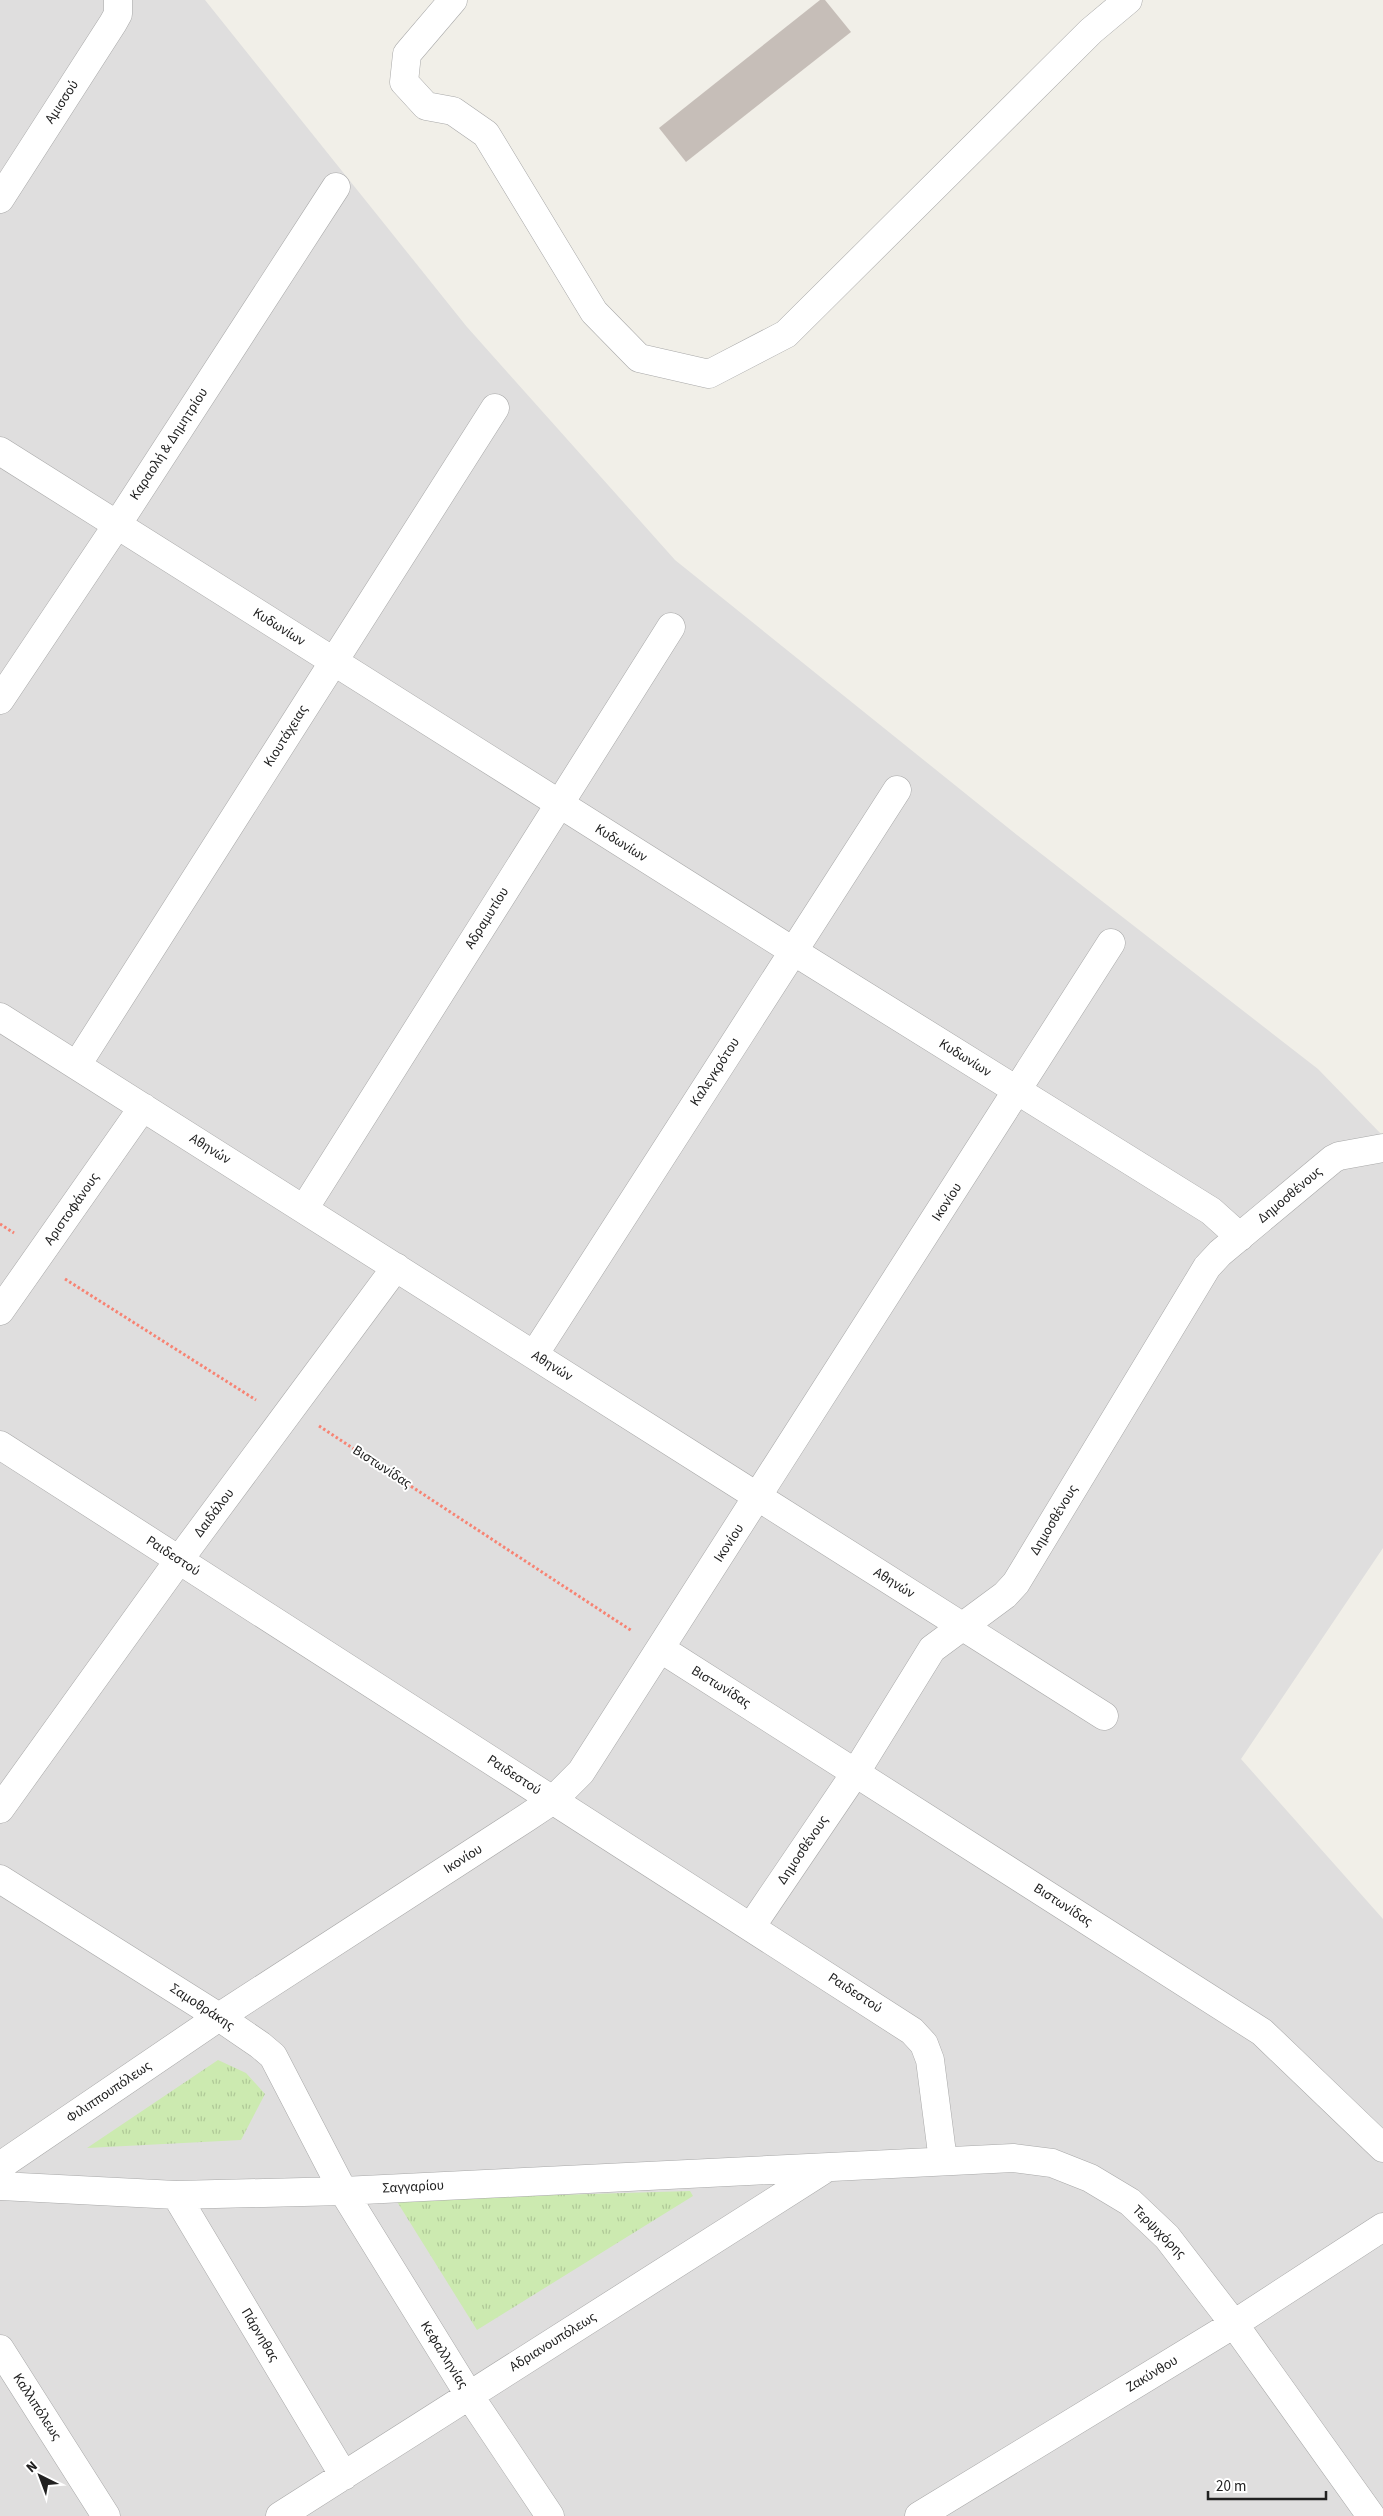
<svg xmlns="http://www.w3.org/2000/svg" width="1383" height="2516" font-family="'Source Sans 3',sans-serif">
<style>
.residential{fill:#dfdede}
.grass{fill:url(#grass-tufts)}
.building{fill:#c6beb8}
.lines{fill:none;stroke-linecap:round;stroke-linejoin:round}
.minor-casing{stroke:#a8a8a8;stroke-width:29}
.path{stroke:#f78373;stroke-width:3;stroke-dasharray:2.5 2.5;stroke-linecap:butt}
.minor{stroke:#fff;stroke-width:28}
.labels{text-anchor:middle;dominant-baseline:central;stroke-width:4;stroke-linejoin:round;paint-order:stroke}
.street-label{font-size:14px;fill:#212121;stroke:#fff}
</style>
<defs>
<pattern id="grass-tufts" width="24" height="20" patternUnits="userSpaceOnUse" patternTransform="scale(1.25)"><rect width="24" height="20" fill="#cceab0"/><path d="M3 7l-1-3M5 7V3M7 7l1-3M15 17l-1-3M17 17v-4M19 17l1-3" fill="none" stroke="#afc897"/></pattern>
</defs>
<rect width="100%" height="100%" fill="#f1efe8"/>
<path class="residential" d="M0,0h205l262,327 208,233 342,275 301,234 65,67v412l-142,211 142,160v597h-1383z"/>
<path class="grass" d="M218,2060l28,13 19,21 -24,46 -154,8z
M690,2191l3,5 -216,134 -81,-130z"/>
<path class="building" d="M820,0h5l26,32 -165,130 -27,-34z"/>
<g class="lines">
<defs>
<path id="minor" d="M453,0l-46,54 -3,28 22,24 27,5 33,23 108,178 45,46 70,16 77,-40 305,-303 37,-31
M0,199l113,-176 5,-9v-14
M0,451l793,500 418,260 29,26
M0,700l117,-175 219,-338
M0,1017l1104,699
M77,1065l418,-657
M304,1209l367,-582
M0,1311l143,-204
M534,1355l363,-565
M0,1445l912,586 12,13 6,16 13,101
M661,1649l601,383 121,116
M0,1809l179,-249 217,-293
M0,1879l219,138 41,28 13,11 70,135 126,204 81,121
M751,1927l105,-155 76,-123 73,-54 11,-12 191,-316 13,-14 113,-94 6,-3 44,-8
M0,2166l219,-149 307,-199 27,-18 28,-28 530,-829
M0,2186l176,9 167,-4 670,-33 39,5 38,15 40,24 37,35 67,87 137,192
M176,2195l168,281
M0,2349l106,167
M280,2516l545,-347
M919,2516l315,-192 149,-97"/>
</defs>
<use href="#minor" class="minor-casing"/>
<path class="path" d="M0,1224l14,9
M65,1279l191,121
M319,1426l313,205"/>
<use href="#minor" class="minor"/>
</g>
<g class="labels">
<g class="street-label">
<text transform="translate(62 102) rotate(-57)">Αμισσού</text>
<text transform="translate(169 444) rotate(-57)">Καραολή &amp; Δημητρίου</text>
<text transform="translate(279 627) rotate(32)">Κυδωνίων</text>
<text transform="translate(286 736) rotate(-58)">Κιουτάχειας</text>
<text transform="translate(621 843) rotate(32)">Κυδωνίων</text>
<text transform="translate(487 918) rotate(-58)">Αδραμυτίου</text>
<text transform="translate(965 1058) rotate(32)">Κυδωνίων</text>
<text transform="translate(715 1072) rotate(-57)">Καλεγκρότου</text>
<text transform="translate(210 1149) rotate(32)">Αθηνών</text>
<text transform="translate(1290 1195) rotate(-40)">Δημοσθένους</text>
<text transform="translate(947 1202) rotate(-57)">Ικονίου</text>
<text transform="translate(72 1209) rotate(-55)">Αριστοφάνους</text>
<text transform="translate(552 1366) rotate(32)">Αθηνών</text>
<text transform="translate(382 1467) rotate(33)">Βιστωνίδας</text>
<text transform="translate(214 1513) rotate(-53)">Δαιδάλου</text>
<text transform="translate(1054 1520) rotate(-59)">Δημοσθένους</text>
<text transform="translate(729 1543) rotate(-57)">Ικονίου</text>
<text transform="translate(173 1556) rotate(33)">Ραιδεστού</text>
<text transform="translate(894 1583) rotate(32)">Αθηνών</text>
<text transform="translate(721 1687) rotate(32)">Βιστωνίδας</text>
<text transform="translate(514 1775) rotate(33)">Ραιδεστού</text>
<text transform="translate(803 1850) rotate(-56)">Δημοσθένους</text>
<text transform="translate(463 1859) rotate(-32)">Ικονίου</text>
<text transform="translate(1063 1905) rotate(33)">Βιστωνίδας</text>
<text transform="translate(855 1993) rotate(33)">Ραιδεστού</text>
<text transform="translate(202 2007) rotate(33)">Σαμοθράκης</text>
<text transform="translate(109 2092) rotate(-34)">Φιλιππουπόλεως</text>
<text transform="translate(413 2187) rotate(-3)">Σαγγαρίου</text>
<text transform="translate(1159 2232) rotate(45)">Τερψιχόρης</text>
<text transform="translate(260 2335) rotate(59)">Πάρνηθας</text>
<text transform="translate(553 2342) rotate(-32)">Αδριανουπόλεως</text>
<text transform="translate(444 2355) rotate(58)">Κεφαλληνίας</text>
<text transform="translate(1152 2374) rotate(-31)">Ζακύνθου</text>
<text transform="translate(37 2407) rotate(57)">Καλλιπόλεως</text>
</g>
</g>
<g transform="translate(40 2476) rotate(318)" stroke="#ffffff" stroke-width="4" paint-order="stroke">
<path d="M0-4L9 19L0 12L-9 19Z" fill="#212121"/>
<text y="-8" font-size="14" font-weight="bold" text-anchor="middle" fill="#212121">N</text>
</g>
<path d="M1208 2491v8h118v-8" fill="none" stroke="#212121" stroke-width="2.5"/>
<text x="1216" y="2491" font-size="15" fill="#212121" stroke="#ffffff" stroke-width="4" paint-order="stroke">20 m</text>
</svg>
